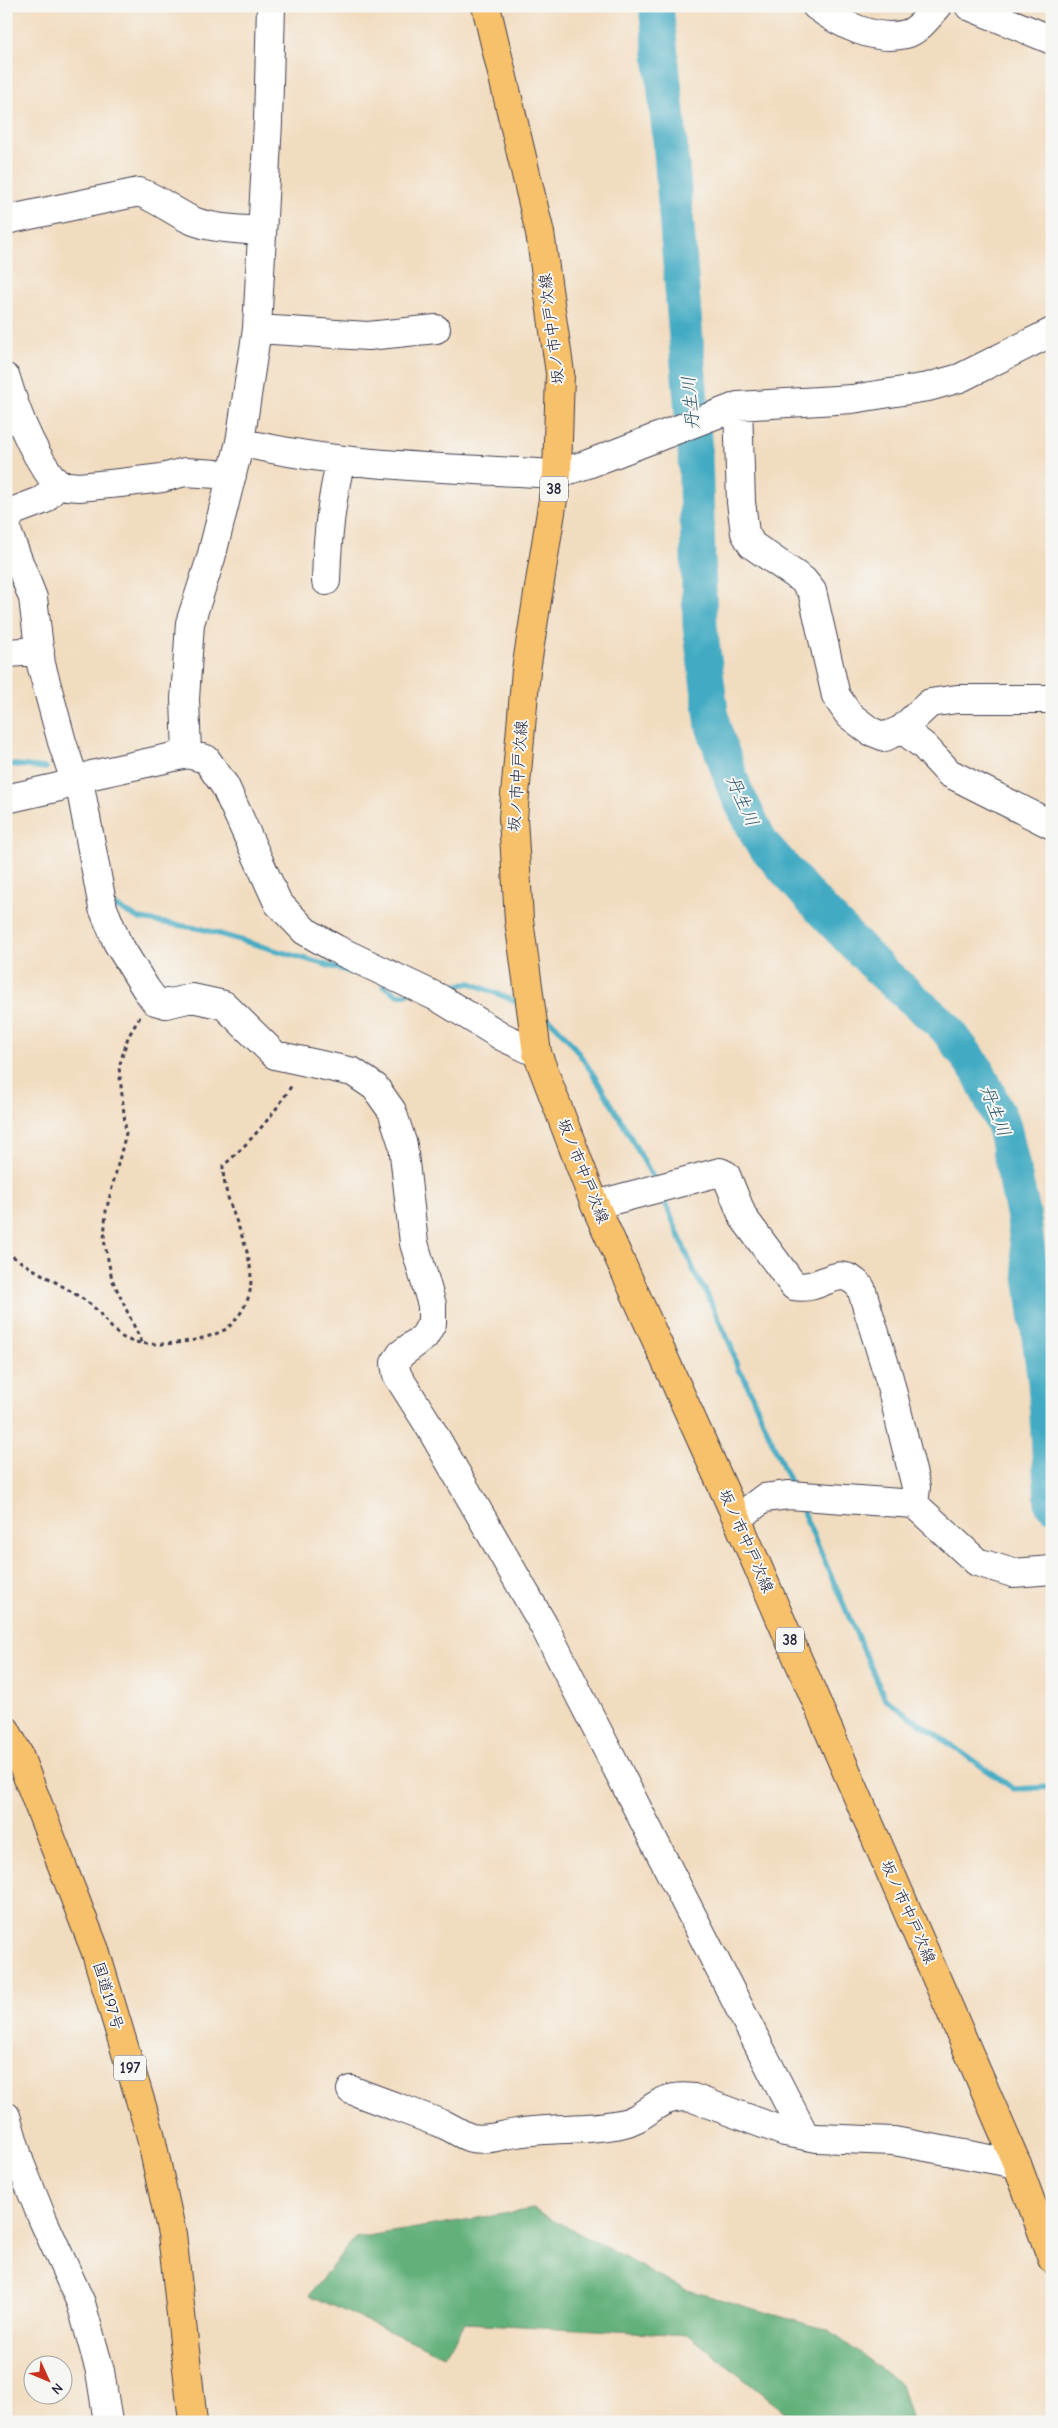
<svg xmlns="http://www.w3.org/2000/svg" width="1058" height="2428" font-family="'Comic Neue','Klee One',sans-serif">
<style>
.forest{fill:#62b07a;stroke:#42695a}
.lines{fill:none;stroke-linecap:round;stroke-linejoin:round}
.stream{stroke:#43abc3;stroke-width:5.5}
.river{stroke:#43abc3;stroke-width:35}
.minor-casing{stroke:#413e4f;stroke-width:30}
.major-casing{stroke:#413e4f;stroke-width:30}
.highway-casing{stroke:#413e4f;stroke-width:30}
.path{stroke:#413e4f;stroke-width:3;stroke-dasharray:4 4;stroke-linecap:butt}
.minor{stroke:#fff;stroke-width:28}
.major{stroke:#f7c06b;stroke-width:28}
.highway{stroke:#f7c06b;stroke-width:28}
.labels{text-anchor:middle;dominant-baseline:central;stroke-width:4;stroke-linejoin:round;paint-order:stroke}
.shield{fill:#f6f6f2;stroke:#626272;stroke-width:1}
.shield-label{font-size:15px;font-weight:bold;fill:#22223b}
.street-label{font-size:16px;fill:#22223b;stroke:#f6f6f2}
.water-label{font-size:18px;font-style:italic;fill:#2f5971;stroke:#f6f6f2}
</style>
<rect width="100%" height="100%" fill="#f6f6f2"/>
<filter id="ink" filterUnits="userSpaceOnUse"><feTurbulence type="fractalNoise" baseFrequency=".02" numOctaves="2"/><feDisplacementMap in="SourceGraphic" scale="10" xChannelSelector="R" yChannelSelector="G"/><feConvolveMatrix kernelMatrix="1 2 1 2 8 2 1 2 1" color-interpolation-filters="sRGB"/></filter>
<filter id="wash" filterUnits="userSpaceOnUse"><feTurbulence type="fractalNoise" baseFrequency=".0096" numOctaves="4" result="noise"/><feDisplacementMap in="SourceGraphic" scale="20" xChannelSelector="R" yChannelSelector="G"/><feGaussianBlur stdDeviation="1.12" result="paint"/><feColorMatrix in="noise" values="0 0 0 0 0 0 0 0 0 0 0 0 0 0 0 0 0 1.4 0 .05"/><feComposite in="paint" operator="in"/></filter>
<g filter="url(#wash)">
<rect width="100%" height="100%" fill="#f2dcbf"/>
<path class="forest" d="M533,2209l151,80 144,41 73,54 11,38h-115l-108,-87 -224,-12 -21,33 -135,-61 46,-57z"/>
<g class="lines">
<path class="stream" d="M6,764l40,4
M113,905l27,14 62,10 159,46
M384,986l14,9 9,-1
M441,988l30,-5 51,21
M539,1013c36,16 94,130 116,168
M662,1195l34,81 10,16 25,54 7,24 5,5 49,112
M799,1503l86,196 129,90 38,-2"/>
<path class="river" d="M656,6l14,135 25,309 5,176 13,100 22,64 26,52 51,58 68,70 66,58 32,43 26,56 19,86 22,170 7,121"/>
</g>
</g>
<g filter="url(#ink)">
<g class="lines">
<defs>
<path id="minor" d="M816,6c24,18 59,36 90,28 12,-3 24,-19 32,-28
M969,6l83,34
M6,220l133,-28c19,7 34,19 52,28 21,9 47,9 70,11
M257,329l111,7 68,-7
M6,378c11,37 27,78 52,107l21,2 41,-4 42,-5 23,-6 47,3
M738,406l3,96 4,31 7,12 51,35 9,11 24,105 13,19 21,16 15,6 17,-8 28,-26 27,-4h95
M240,442c103,25 211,26 317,32l31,-10 150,-58 114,-7 76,-12 32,-9 92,-46
M58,485l-15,15 -29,11 -8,10 2,13 25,64 8,66 21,78 13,39
M326,581c1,-41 5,-81 15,-121
M6,653l34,-2
M902,729l22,17 25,27 103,52
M187,754l-2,-55 5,-76 21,-65 29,-116 17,-113 11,-207 3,-116
M79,780l24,128 14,34 29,47 9,12 11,3 26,-6 32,7 51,50 78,17 22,15 17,24 11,34 11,98 18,62v18l-8,14 -23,17 -6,9 2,12 31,49 116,202 261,510
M6,799l53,-12 33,-12 95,-21 19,5 19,27 53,117 27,28 31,18 103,49 64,39 34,16
M595,1205l125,-33 6,3 17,42 51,69c30,6 44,-26 67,2l28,90 27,109 -2,17
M737,1519l27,-21 25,-3 125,9 63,58 36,11 39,-3
M351,2090c31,12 63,23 94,35 9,4 18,11 27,13 16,3 30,-3 45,-5 34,-6 69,-2 103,-9 32,-6 33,-31 73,-26l92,34 32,6 77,3 123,23
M6,2116l14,47 23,57 38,83 19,68 8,51"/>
<path id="major" d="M486,6l54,227 20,140 -3,101 -31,196 -13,148 6,102 18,133 58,152 142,314 280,645 35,95"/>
<path id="highway" d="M6,1730l12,23 77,197 55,183 22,101 21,188"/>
</defs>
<use href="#minor" class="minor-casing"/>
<use href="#major" class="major-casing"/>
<use href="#highway" class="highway-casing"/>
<path class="path" d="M140,1017l-12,20 -9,30 7,66 -20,78 -2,29 8,39 30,64
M6,1252c27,19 58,33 84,52 12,9 20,25 32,33 23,14 82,5 104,-8 10,-7 22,-25 24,-38 7,-44 -27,-81 -27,-125 27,-24 52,-52 70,-83"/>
<use href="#minor" class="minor"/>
<use href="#major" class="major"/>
<use href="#highway" class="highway"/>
</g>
</g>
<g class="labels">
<g class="shield">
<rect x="540" y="476.5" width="28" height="25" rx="4"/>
<rect x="776" y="1627.5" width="28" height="25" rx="4"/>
<rect x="114" y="2055.5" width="32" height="25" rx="4"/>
</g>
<g class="shield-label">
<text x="554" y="489">38</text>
<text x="790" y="1640">38</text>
<text x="130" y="2068">197</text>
</g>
<g class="street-label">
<text transform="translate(552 329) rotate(-97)">坂ノ市中戸次線</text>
<text transform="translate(518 776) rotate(-86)">坂ノ市中戸次線</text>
<text transform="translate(583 1171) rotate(68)">坂ノ市中戸次線</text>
<text transform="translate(746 1541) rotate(66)">坂ノ市中戸次線</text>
<text transform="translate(908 1912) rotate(66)">坂ノ市中戸次線</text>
<text transform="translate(108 1996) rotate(73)">国道197号</text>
</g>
<g class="water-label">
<text transform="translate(691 403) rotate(-95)">丹生川</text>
<text transform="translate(742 801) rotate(66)">丹生川</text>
<text transform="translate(995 1111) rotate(69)">丹生川</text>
</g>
</g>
<rect width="1058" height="2428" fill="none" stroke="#f6f6f2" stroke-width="25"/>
<g transform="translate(48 2380) rotate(134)"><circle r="24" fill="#f6f6f2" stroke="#a1a1a9"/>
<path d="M0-4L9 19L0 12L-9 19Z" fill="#c8321e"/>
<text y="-8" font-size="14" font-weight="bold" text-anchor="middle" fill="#22223b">N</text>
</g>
</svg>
